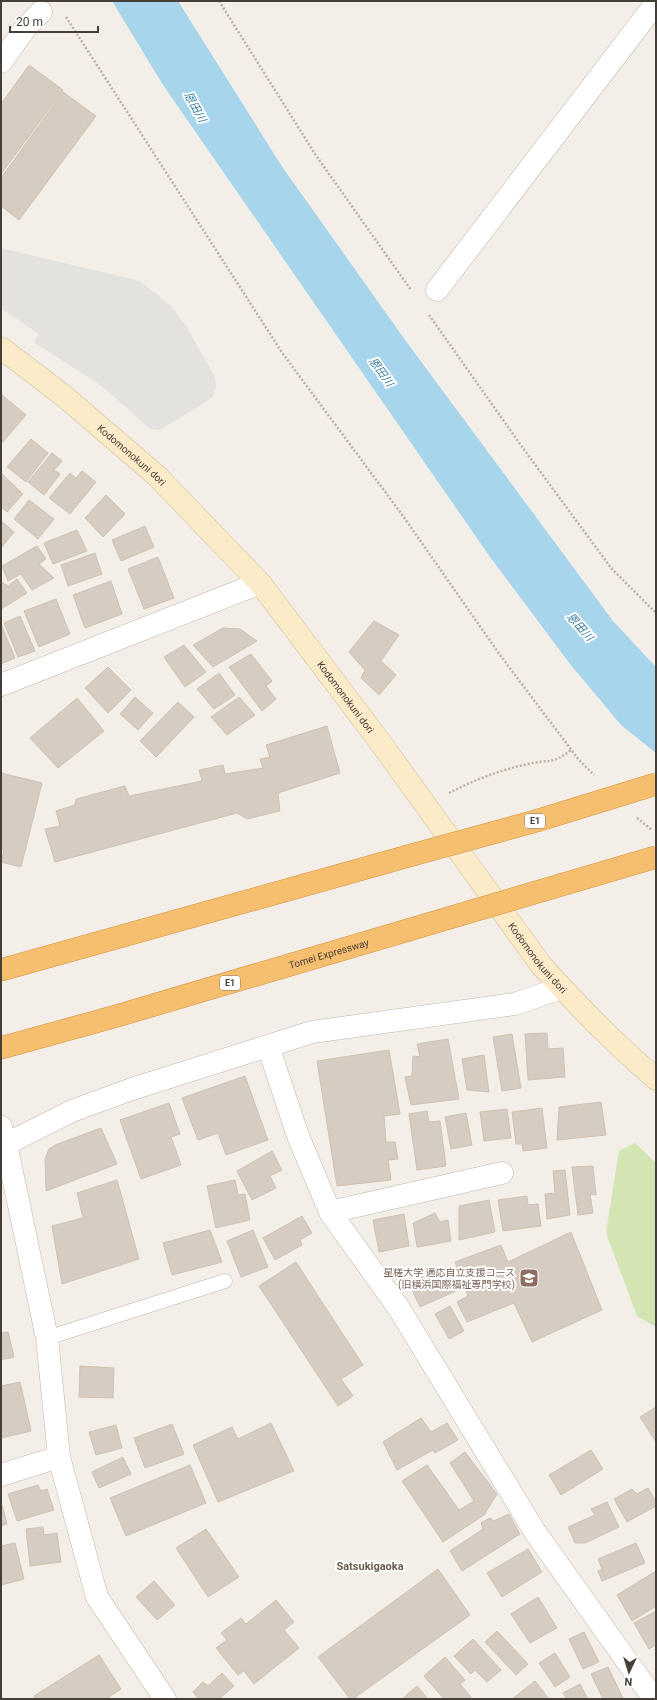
<svg xmlns="http://www.w3.org/2000/svg" width="657" height="1700" font-family="Roboto,'Noto Sans JP',sans-serif">
<style>
.green{fill:#d2e5b2}
.parking{fill:#e4e2df}
.water{fill:#a7d6ec}
.building{fill:#d7ccc1;stroke:#cec1b1}
.lines{fill:none;stroke-linecap:round;stroke-linejoin:round}
.service-casing{stroke:#beb5ab;stroke-width:15}
.minor-casing{stroke:#beb5ab;stroke-width:23}
.secondary-casing{stroke:#d0be99;stroke-width:23}
.motorway-casing{stroke:#d5923f;stroke-width:23}
.path{stroke:#bfb09d;stroke-width:2.5;stroke-dasharray:2 2;stroke-linecap:butt}
.service{stroke:#fff;stroke-width:14}
.minor{stroke:#fff;stroke-width:22}
.secondary{stroke:#fcebc9;stroke-width:22}
.motorway{stroke:#f6bf6f;stroke-width:22}
.motorway-bridge-casing{stroke:#d5923f;stroke-width:23;stroke-linecap:butt}
.motorway-bridge{stroke:#f6bf6f;stroke-width:22}
.labels{text-anchor:middle;dominant-baseline:central;stroke-width:4;stroke-linejoin:round;paint-order:stroke}
.shield{fill:#fff;stroke:#7e7973;stroke-width:1}
.shield-label{font-size:9px;font-weight:bold;fill:#463f37}
.street-label{font-size:10px;fill:#463f37;stroke:#fff}
.education-label{font-size:10px;fill:#785e54;stroke:#fff;text-anchor:end}
.water-label{font-size:11px;font-style:italic;fill:#337da4;stroke:#fff}
.neighbourhood-label{font-size:11px;font-weight:bold;fill:#685c4e;stroke:#fff}
</style>
<rect width="100%" height="100%" fill="#f3efe8"/>
<path class="green" d="M635,1143l21,20v164l-19,-11 -31,-83 13,-82z"/>
<path class="parking" d="M1,248l139,33 31,25 15,20 29,51 1,11 -4,10 -52,32 -10,-1 -47,-42 -69,-45 5,-8 -38,-26z"/>
<path class="water" d="M112,1h66l105,167 125,176 205,277 43,46v86l-35,-28 -51,-61 -80,-107 -327,-472z"/>
<path class="building" d="M29,65l34,25 -62,84v-70z
M63,92l33,24 -77,104 -18,-14v-28z
M1,394l25,21 -25,29z
M31,439l17,14 -22,29 -19,-15z
M52,453l10,8 -8,9 6,4 -16,21 -16,-13z
M82,471l14,11 -26,32 -21,-16 21,-25 6,5z
M1,473l22,21 -16,18 -6,-5z
M106,495l19,19 -22,23 -18,-19z
M29,500l25,19 -16,20 -24,-20z
M1,521l13,11 -13,16z
M145,526l9,21 -33,14 -9,-21z
M77,530l10,21 -34,13 -9,-21z
M37,546l9,13 -7,5 15,14 -22,12 -11,-16 -13,7 -6,-15z
M95,553l7,21 -34,12 -7,-21z
M158,557l16,41 -30,11 -16,-40z
M17,579l10,14 -26,16v-27l7,4z
M111,581l11,33 -37,14 -12,-33z
M56,599l14,35 -31,13 -15,-36z
M20,616l15,35 -17,6 -14,-34z
M374,621l25,14 -18,26 15,14 -17,20 -18,-17 4,-8 -16,-18z
M1,624l14,34 -14,6z
M223,628l17,1 17,12 -44,26 -20,-22z
M184,645l22,27 -21,15 -21,-30z
M251,654l21,27 -6,5 10,13 -14,12 -33,-44z
M108,667l23,23 -23,23 -23,-25z
M219,673l16,22 -21,14 -17,-20z
M135,697l18,16 -15,17 -18,-16z
M239,697l16,18 -28,20 -16,-18z
M77,698l27,33 -46,37 -28,-30z
M178,702l16,15 -38,40 -16,-16z
M327,726l13,47 -62,20 2,18 -33,8 -10,-6 -182,49 -10,-33 15,-3 -4,-15 19,-6 1,-6 49,-13 4,10 73,-15 -3,-11 24,-5 2,9 38,-6 -3,-9 10,-2 -4,-12z
M1,773l41,10 -21,84 -20,-5 3,-12 -3,-1z
M547,1033l1,16 15,-1 2,29 -37,3 -3,-46z
M512,1034l9,54 -19,3 -9,-54z
M448,1039l11,60 -48,6 -6,-28 7,-1 1,-20 7,1 -3,-13z
M389,1050l11,64 -16,2 2,26h9l3,17 -10,1 3,20 -54,6 -20,-125z
M484,1055l5,37 -22,-2 -5,-31z
M245,1076l23,64 -42,15 -8,-22 -20,7 -16,-42z
M601,1102l5,33 -49,5 2,-33z
M169,1103l11,31 -9,3 10,28 -40,14 -21,-59z
M542,1108l5,40 -24,3 -1,-7h-6l-4,-32z
M507,1109l4,29 -27,3 -4,-29z
M427,1111l2,11 11,-1 6,45 -29,4 -8,-56z
M466,1113l6,32 -21,4 -6,-32z
M101,1128l16,36 -71,27 -1,-32 4,-10 6,-4z
M272,1151l10,19 -12,6 6,12 -24,12 -15,-29z
M593,1166l3,29 -6,-1 3,19 -15,2 -6,-48z
M565,1170l5,45 -23,4 -2,-25 10,-1 -2,-22z
M117,1180l22,79 -77,25 -10,-58 31,-8 -6,-25z
M235,1180l3,15 7,-1 5,26 -34,8 -9,-42z
M527,1196l1,9 10,-1 3,22 -38,5 -5,-31z
M489,1200l6,32 -36,8v-34z
M435,1213l5,9 8,-2 3,21 -34,6 -4,-24z
M404,1214l5,32 -30,6 -6,-32z
M302,1216l10,17 -12,7 2,5 -27,15 -12,-22z
M210,1230l12,32 -50,13 -9,-32z
M253,1230l15,37 -27,10 -14,-36z
M571,1232l31,78 -70,32 -18,-39 -47,19 -10,-20 11,-6 -13,-34 46,-17 7,17z
M296,1262l67,103 -22,14 12,17 -15,10 -79,-120z
M446,1267l10,24 -36,16 -11,-24z
M450,1306l14,25 -15,8 -14,-25z
M8,1332l6,25 -13,3v-27z
M80,1366l34,2 -1,30 -34,-1z
M20,1382l11,49 -30,7v-52z
M656,1407v35l-16,-25z
M421,1418l10,14 16,-9 11,17 -23,13 -2,-3 -36,20 -14,-28z
M271,1423l23,48 -76,31 -25,-57 39,-18 6,12z
M172,1424l12,30 -39,14 -11,-30z
M116,1425l6,23 -26,7 -7,-23z
M591,1450l12,19 -42,26 -12,-20z
M465,1452l32,42 -13,21 -41,27 -41,-61 25,-16 32,45 15,-9 -24,-38z
M123,1457l8,17 -32,14 -7,-16z
M190,1465l16,38 -80,33 -16,-38z
M38,1485l3,6 6,-2 7,21 -37,11 -9,-27z
M648,1488l8,14v4l-29,16 -13,-23 18,-10 5,5z
M607,1502l12,25 -34,16h-10l-7,-16 27,-12 -4,-6z
M2,1505l5,19 -6,2v-20z
M509,1514l11,20 -58,37 -12,-20 33,-22 -2,-6 9,-5 4,3z
M43,1527l1,8 13,-2 4,29 -31,4 -4,-37z
M206,1529l33,48 -31,20 -32,-49z
M15,1543l9,36 -23,6v-39z
M636,1543l9,20 -43,18 -4,-10 4,-2 -4,-10z
M528,1549l14,23 -40,25 -15,-24z
M438,1569l32,46 -117,84h-3l-32,-42z
M656,1571v35l-24,15 -15,-26z
M154,1581l21,24 -18,15 -21,-23z
M538,1597l19,31 -27,15 -19,-29z
M276,1600l18,22 -10,8 15,18 -45,36 -10,-13 -6,4 -22,-27 11,-8 -6,-7 20,-15 5,6z
M656,1611v34l-7,4 -15,-26z
M497,1631l31,33 -12,11 -31,-33z
M584,1632l15,30 -16,7 -14,-30z
M473,1639l28,31 -14,12 -12,-12 -4,4 -17,-18z
M555,1653l15,24 -15,10 -16,-24z
M99,1655l22,34 -15,10h-70l-2,-3z
M445,1657l20,23 -5,4 11,13 -3,2h-24l-20,-23z
M608,1667l15,31 -2,1h-18l-12,-25z
M222,1673l12,13 -15,13h-20l-6,-7 10,-10 5,4z
M535,1681l14,18h-37z
M580,1684l8,15h-21l-4,-6z
M417,1686l11,13h-26z"/>
<g class="lines">
<defs>
<path id="service" d="M47,1338l178,-57"/>
<path id="minor" d="M1,62l25,-35 15,-15
M437,290l219,-287
M1,685l259,-102
M268,1046l30,90 32,76 68,95 137,225 119,167
M1,1127l5,17 41,194 12,119 38,140 68,102
M1,1145l5,-1 66,-33 60,-22 180,-57 203,-28 46,-16
M330,1212l172,-39
M1,1475l58,-18"/>
<g id="secondary">
<path id="s1" d="M1,348l63,48 93,80 103,107 120,159 161,223c36,40 74,79 115,114"/>
</g>
<g id="motorway">
<path d="M1,970l411,-115"/>
<path id="s2" d="M1,1048l112,-31 346,-102"/>
</g>
</defs>
<use href="#service" class="service-casing"/>
<use href="#minor" class="minor-casing"/>
<use href="#secondary" class="secondary-casing"/>
<use href="#motorway" class="motorway-casing"/>
<path class="path" d="M219,1l96,153 96,136
M66,17l217,337 120,162 97,139 79,105 15,15
M429,315l91,129 91,124 45,45
M449,793c25,-13 51,-23 79,-29 21,-5 24,1 43,-14
M637,818l15,12"/>
<use href="#service" class="service"/>
<use href="#minor" class="minor"/>
<use href="#secondary" class="secondary"/>
<use href="#motorway" class="motorway"/>
<defs>
<path id="motorway-bridge" d="M412,855l124,-34 120,-37
M459,915l197,-58"/>
</defs>
<use href="#motorway-bridge" class="motorway-bridge-casing"/>
<use href="#motorway-bridge" class="motorway-bridge"/>
</g>
<defs>
<symbol id="university-square" viewBox="-11 -11 22 22"><rect x="-9" y="-9" width="18" height="18" rx="4" fill="#8d6e63" stroke="#fff"/><path d="M0-5L7-2L0 1L-7-2ZM-4 1L0 2.5L4 1V4Q0 6-4 4Z" fill="#fff"/></symbol>
</defs>
<g fill-rule="evenodd">
<use href="#university-square" x="518" y="1267" width="22" height="22"/>
</g>
<g class="labels">
<g class="shield">
<rect x="525" y="814" width="20" height="14" rx="3"/>
<rect x="220" y="976" width="20" height="14" rx="3"/>
</g>
<g class="shield-label">
<text x="535" y="821">E1</text>
<text x="230" y="983">E1</text>
</g>
<g class="street-label">
<text stroke="none"><textPath href="#s1" startOffset="169">Kodomonokuni dori</textPath></text>
<text stroke="none"><textPath href="#s1" startOffset="493">Kodomonokuni dori</textPath></text>
<text stroke="none"><textPath href="#s2" startOffset="341">Tomei Expressway</textPath></text>
<text stroke="none"><textPath href="#s1" startOffset="817">Kodomonokuni dori</textPath></text>
</g>
<g class="education-label">
<text x="515" y="1272">星槎大学 適応自立支援コース<tspan x="515" dy="12">(旧横浜国際福祉専門学校)</tspan></text>
</g>
<g class="water-label">
<text transform="translate(195 107) rotate(61)">恩田川</text>
<text transform="translate(381 372) rotate(54)">恩田川</text>
<text transform="translate(580 627) rotate(48)">恩田川</text>
</g>
<g class="neighbourhood-label">
<text x="370" y="1566">Satsukigaoka</text>
</g>
</g>
<rect width="657" height="1700" fill="none" stroke="#463f37" stroke-width="4"/>
<g transform="translate(629 1672) rotate(184)" stroke="#ffffff" stroke-width="3" paint-order="stroke">
<path d="M0-3L7 15L0 10L-7 15Z" fill="#463f37"/>
<text y="-6" font-size="11" font-weight="bold" text-anchor="middle" fill="#463f37">N</text>
</g>
<path d="M10 26v6h88v-6" fill="none" stroke="#463f37" stroke-width="2"/>
<text x="16" y="26" font-size="12" fill="#463f37" stroke="#ffffff" stroke-width="3" paint-order="stroke">20 m</text>
</svg>
